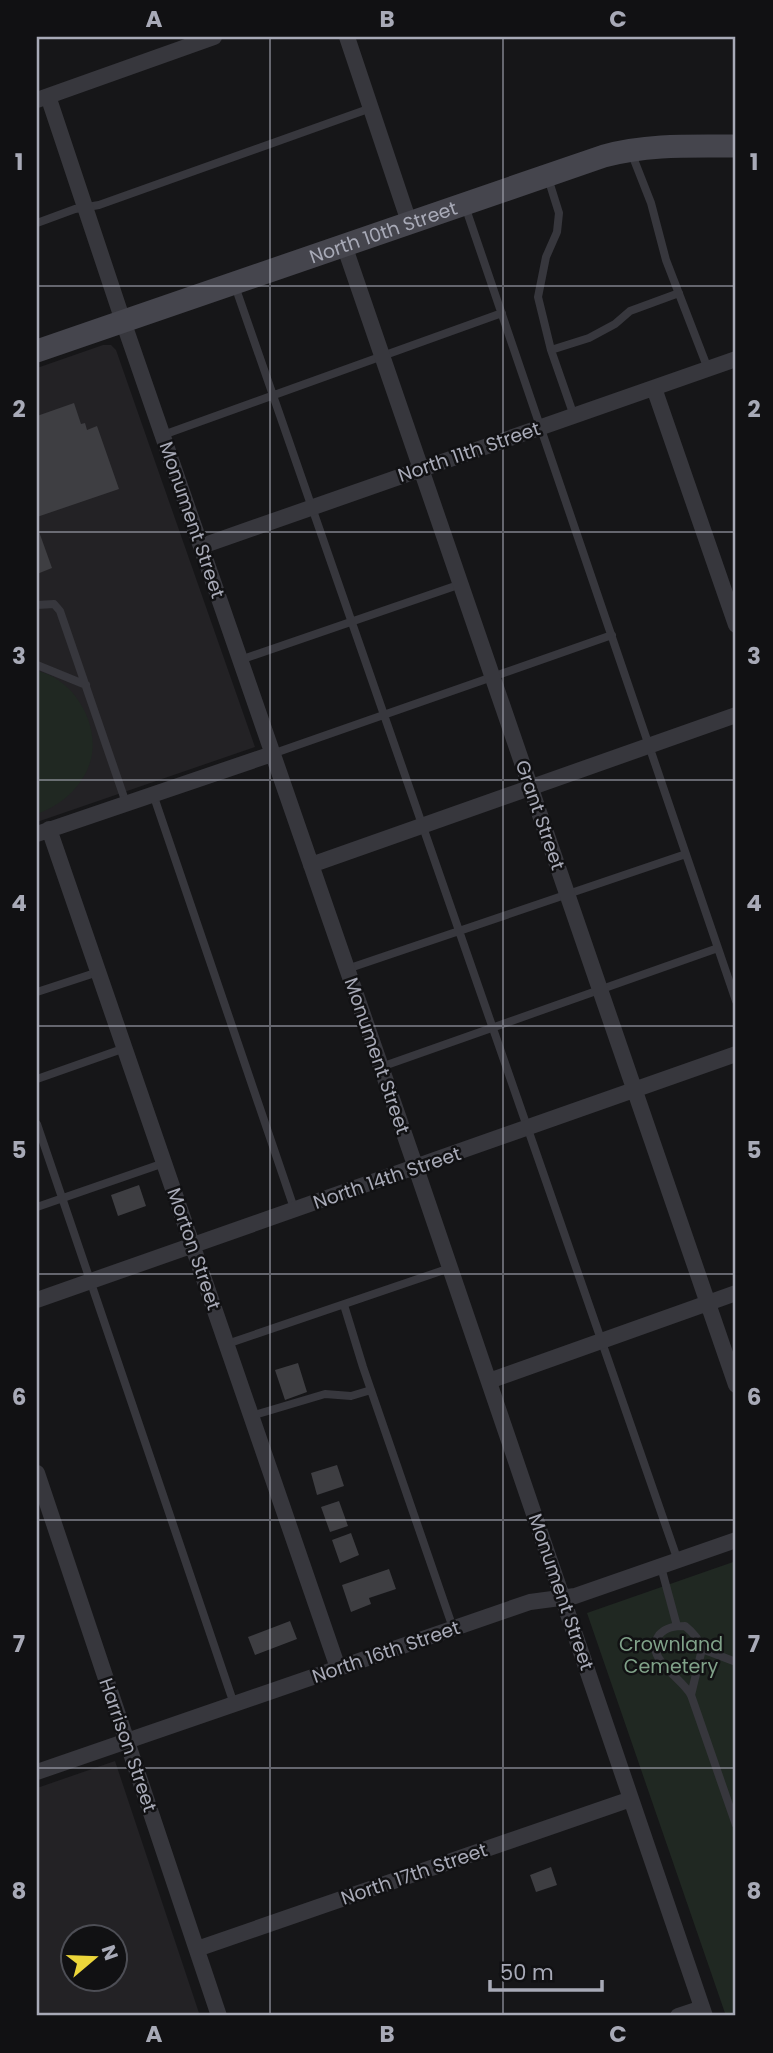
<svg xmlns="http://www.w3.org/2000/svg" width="773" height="2053" font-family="Poppins,sans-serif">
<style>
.built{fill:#232225;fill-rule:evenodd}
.green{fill:#202822}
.building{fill:#3e3e42}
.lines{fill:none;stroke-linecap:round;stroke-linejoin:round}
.lane{stroke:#37373d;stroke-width:8}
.street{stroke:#37373d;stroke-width:16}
.secondary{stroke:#45454d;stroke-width:23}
.grid{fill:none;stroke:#a8aab7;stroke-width:2;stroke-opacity:0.55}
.labels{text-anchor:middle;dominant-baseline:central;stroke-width:5;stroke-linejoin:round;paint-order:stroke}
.street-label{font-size:19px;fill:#a8aab7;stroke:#111113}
.park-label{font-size:19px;fill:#80a289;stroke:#111113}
.neatline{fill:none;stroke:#a8aab7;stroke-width:2.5}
.grid-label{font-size:23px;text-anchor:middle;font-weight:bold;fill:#a8aab7}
</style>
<rect width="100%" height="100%" fill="#161618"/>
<path class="built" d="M103,345h8l5,5 139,397 -218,75v-454z
M115,1761l85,255h-163v-228zM74,1938h42v42h-42z"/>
<path class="green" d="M37,671c36,7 63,52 54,88 -7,27 -29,46 -54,55z
M736,1561v455h-10l-139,-403z"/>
<path class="building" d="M74,403l7,21 4,-1 2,7 10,-4 22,63 -82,28v-101z
M37,526l15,42 -15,6z
M139,1185l7,21 -28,10 -7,-21z
M298,1363l9,29 -22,8 -10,-30z
M337,1465l7,21 -27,9 -6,-22z
M339,1501l9,25 -18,6 -9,-25z
M351,1533l8,22 -19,8 -8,-23z
M389,1569l7,20 -27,9 2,6 -20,8 -9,-27z
M290,1621l7,18 -42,16 -7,-18z
M551,1867l6,18 -21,7 -6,-17z"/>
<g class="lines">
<path class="lane" d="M631,152l20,51 15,57 42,109
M548,178l11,35 -2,19 -11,25 -8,40 13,53 23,66
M465,206l271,795
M37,223l38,-14 24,-4 272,-97
M235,286l443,1275
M551,350l38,-12 26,-14 15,-13 49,-18
M163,435l339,-122
M37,605l17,-1 6,7 66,192
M240,660l221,-76
M37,665l49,20
M272,754l340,-119
M153,794l142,417
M347,969l339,-115
M37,992l61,-20
M381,1067l337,-119
M37,1079l88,-31
M37,1124l197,580
M37,1207l127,-44
M344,1305l19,62 90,261
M227,1344l223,-76
M251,1416l74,-22 26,2 20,-6
M661,1567l16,59
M702,1649l34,13
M691,1695l11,-46c-3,-10 -8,-16 -17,-23 -10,0 -19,1 -26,9 -16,23 22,42 32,60l45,130"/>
<path class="street" d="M347,37l62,185
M48,96l75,225 293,847 289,848
M37,100l177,-63
M344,245l392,1140
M654,388l82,237
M202,546l534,-187
M49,829l289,839
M37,834l235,-80
M311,865l425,-150
M37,1300l699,-246
M489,1381l247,-88
M37,1473l182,543
M37,1772l493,-170 45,-6 161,-56
M197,1949l434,-150
M678,2016l24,-8"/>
<path class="secondary" id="s1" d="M37,351l567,-195c43,-12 88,-10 132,-10"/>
</g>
<path class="grid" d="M270,37v1979M503,37v1979M37,286h699M37,532h699M37,780h699M37,1026h699M37,1274h699M37,1520h699M37,1768h699"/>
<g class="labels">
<g class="street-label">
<text stroke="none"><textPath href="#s1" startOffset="366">North 10th Street</textPath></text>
<text transform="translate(469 452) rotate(-19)">North 11th Street</text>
<text transform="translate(192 520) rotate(71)">Monument Street</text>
<text transform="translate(540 815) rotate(71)">Grant Street</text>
<text transform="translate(377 1056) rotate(71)">Monument Street</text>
<text transform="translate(387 1178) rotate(-19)">North 14th Street</text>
<text transform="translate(194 1249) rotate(71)">Morton Street</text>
<text transform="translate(561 1592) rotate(71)">Monument Street</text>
<text transform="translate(386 1652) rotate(-19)">North 16th Street</text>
<text transform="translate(128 1745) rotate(71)">Harrison Street</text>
<text transform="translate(414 1874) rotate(-19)">North 17th Street</text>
</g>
<g class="park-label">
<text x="671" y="1644">Crownland<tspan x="671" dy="22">Cemetery</tspan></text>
</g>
</g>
<rect width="773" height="2053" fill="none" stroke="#111113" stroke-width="77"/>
<g transform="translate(94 1958) rotate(71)"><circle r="33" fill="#111113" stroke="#4d4e55" stroke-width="2"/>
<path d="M0-5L12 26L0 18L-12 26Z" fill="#ecd63a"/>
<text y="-10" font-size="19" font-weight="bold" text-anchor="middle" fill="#a8aab7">N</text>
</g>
<path d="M490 1980v10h112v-10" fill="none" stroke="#a8aab7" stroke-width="3.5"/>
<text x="500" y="1980" font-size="21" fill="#a8aab7" stroke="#111113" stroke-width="5" paint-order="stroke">50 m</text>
<rect x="38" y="38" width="696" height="1976" class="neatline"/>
<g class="grid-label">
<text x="154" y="27">A</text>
<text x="387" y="27">B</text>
<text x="618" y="27">C</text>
<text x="19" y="170">1</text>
<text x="754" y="170">1</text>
<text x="19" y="417">2</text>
<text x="754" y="417">2</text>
<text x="19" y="664">3</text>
<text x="754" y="664">3</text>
<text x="19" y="911">4</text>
<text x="754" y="911">4</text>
<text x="19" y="1158">5</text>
<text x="754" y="1158">5</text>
<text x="19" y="1405">6</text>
<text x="754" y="1405">6</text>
<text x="19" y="1652">7</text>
<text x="754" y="1652">7</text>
<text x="19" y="1899">8</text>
<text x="754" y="1899">8</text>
<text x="154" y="2042">A</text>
<text x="387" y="2042">B</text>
<text x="618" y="2042">C</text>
</g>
</svg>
